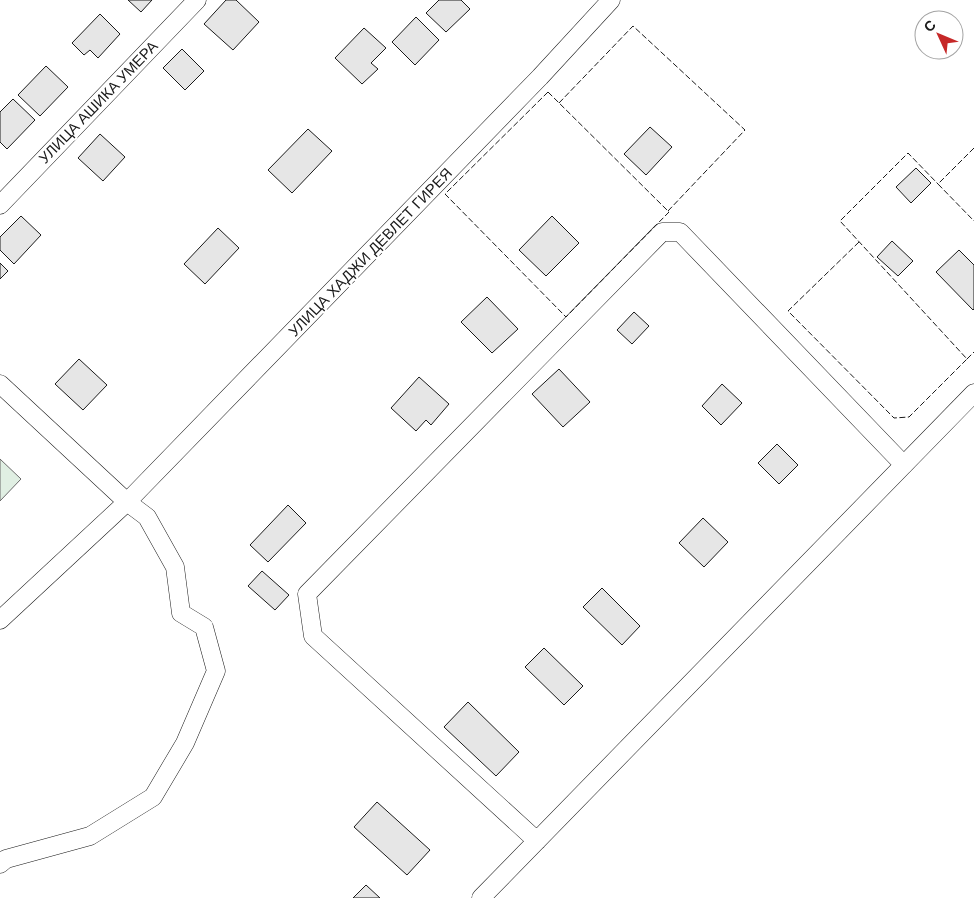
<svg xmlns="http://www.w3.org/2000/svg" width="974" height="898" font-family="Arial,sans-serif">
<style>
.green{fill:#e0efe3;stroke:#6a6a6a}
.building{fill:#e6e6e6;stroke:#1a1a1a}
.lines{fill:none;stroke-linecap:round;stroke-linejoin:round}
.minor-casing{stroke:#1a1a1a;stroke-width:19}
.minor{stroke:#fff;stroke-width:18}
.fence{stroke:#1a1a1a;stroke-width:1;stroke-dasharray:6 2.5;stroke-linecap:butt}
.labels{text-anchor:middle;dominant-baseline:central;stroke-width:4;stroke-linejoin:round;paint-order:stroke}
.street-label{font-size:15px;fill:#1a1a1a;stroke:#fff}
</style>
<rect width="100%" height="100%" fill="#fff"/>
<path class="green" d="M0,459l21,20 -21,22z"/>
<path class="building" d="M128,0h24l-11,12z
M226,0h10l23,22 -26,28 -29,-26z
M439,0h22l9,9 -24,23 -20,-19z
M100,14l20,20 -22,24 -8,-8 -6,5 -12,-12z
M416,17l23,23 -24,25 -23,-23z
M364,28l22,20 -15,15 7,6 -16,15 -27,-26z
M182,49l22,22 -19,19 -22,-22z
M46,66l22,21 -28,29 -22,-21z
M13,99l22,21 -28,29 -7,-7v-30z
M650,127l22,20 -26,28 -22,-21z
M308,129l24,22 -40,42 -24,-23z
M100,134l25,23 -22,24 -25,-23z
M916,168l15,15 -20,20 -15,-16z
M21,216l20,19 -27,29 -14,-14v-13z
M552,216l27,27 -33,33 -27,-26z
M218,228l21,20 -34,36 -21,-20z
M892,241l21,20 -15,15 -21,-19z
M959,250l15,15v44l-1,1 -37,-38z
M0,263l8,8 -8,8z
M487,297l31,32 -26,24 -31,-31z
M634,312l15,14 -17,18 -15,-14z
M79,359l28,26 -24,25 -28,-26z
M559,369l31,33 -27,25 -31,-33z
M419,377l30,27 -18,21 -5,-5 -10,11 -25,-23z
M722,384l20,19 -21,22 -19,-19z
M777,444l21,21 -19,19 -21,-21z
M288,505l18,18 -38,39 -18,-17z
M703,518l25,24 -24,25 -25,-24z
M262,571l27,24 -14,15 -27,-24z
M602,588l38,38 -18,19 -39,-38z
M544,648l39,38 -19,19 -39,-38z
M468,702l51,50 -23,24 -52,-49z
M377,802l53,48 -23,25 -53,-48z
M366,885l14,13h-27z"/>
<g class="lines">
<defs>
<path id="minor" d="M0,205l197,-205
M0,384l127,118 20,15 28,50 6,46 23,14 12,44 -31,72 -32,54 -63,39 -84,23 -6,5
M0,620l127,-118 413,-425 71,-77
M537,841l-224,-205 -6,-42 355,-362h18l224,233
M481,898l493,-505"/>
</defs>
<use href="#minor" class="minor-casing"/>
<use href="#minor" class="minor"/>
<path class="fence" d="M548,92l121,120 -103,105 -121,-123z
M559,103l74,-77 112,104 -77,81
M974,148l-36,36 36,37
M859,242l-71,69 106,107 15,-1 58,-58 -127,-138 68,-68 30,31
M967,359l7,-7"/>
</g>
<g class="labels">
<g class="street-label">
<text transform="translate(98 102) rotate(-46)">УЛИЦА АШИКА УМЕРА</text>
<text transform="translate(370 252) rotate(-46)">УЛИЦА ХАДЖИ ДЕВЛЕТ ГИРЕЯ</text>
</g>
</g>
<g transform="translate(939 35) rotate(314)"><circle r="24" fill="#ffffff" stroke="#a3a3a3"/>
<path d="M0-4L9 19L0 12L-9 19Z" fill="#c62828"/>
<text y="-8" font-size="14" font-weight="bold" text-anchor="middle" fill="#1a1a1a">С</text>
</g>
</svg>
